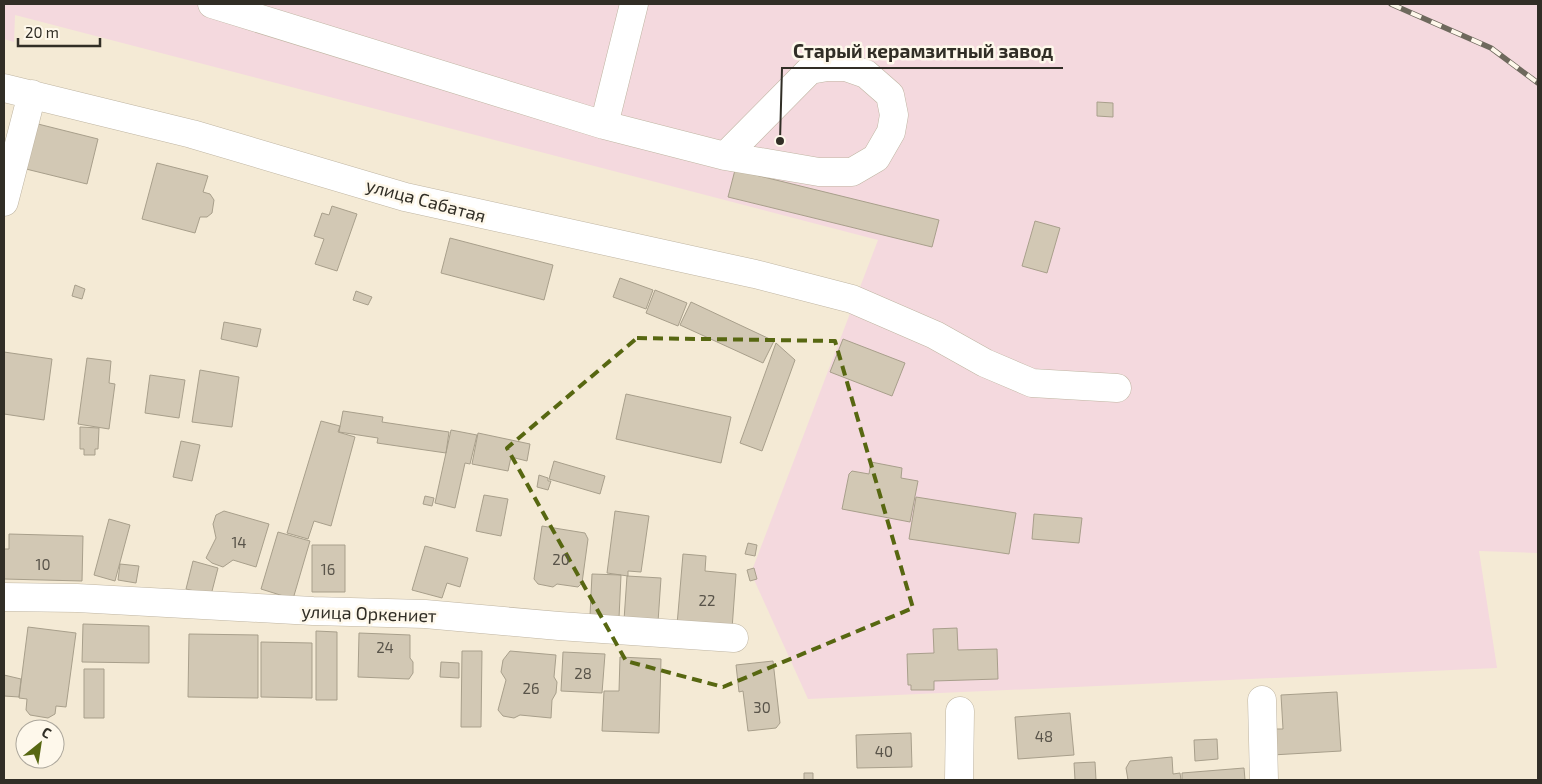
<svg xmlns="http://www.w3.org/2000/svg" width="1542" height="784" font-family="'Exo 2',sans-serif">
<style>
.industrial{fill:#f4d9de}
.building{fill:#d2c8b4;stroke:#a89f8b}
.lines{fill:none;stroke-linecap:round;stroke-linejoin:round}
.minor-casing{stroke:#bfb5a2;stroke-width:29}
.minor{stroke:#fff;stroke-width:28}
.rail-casing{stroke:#6e695d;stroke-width:5.5}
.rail{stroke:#fef8eb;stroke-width:4;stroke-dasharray:11;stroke-linecap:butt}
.marked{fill:none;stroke:#576711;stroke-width:4;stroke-dasharray:10 6;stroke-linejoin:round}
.labels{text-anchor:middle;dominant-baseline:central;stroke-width:5;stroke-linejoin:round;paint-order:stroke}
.number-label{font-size:15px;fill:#59544a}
.street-label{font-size:18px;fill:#312e26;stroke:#fef8eb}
.leader{fill:none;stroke:#312e26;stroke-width:2}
.callout-dot{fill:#312e26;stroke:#fef8eb;stroke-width:2}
.callout-label{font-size:19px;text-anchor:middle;font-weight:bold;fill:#312e26;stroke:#fef8eb;stroke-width:5;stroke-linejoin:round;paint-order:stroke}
</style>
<rect width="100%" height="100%" fill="#f4ead5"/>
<path class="industrial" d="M4,4h1534v549l-59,-2 18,117 -689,31 -57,-126 127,-333 -863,-225 -1,27 -10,-3z"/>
<path class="building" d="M1097,102l16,1v14l-16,-1z
M38,124l60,15 -11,45 -61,-15z
M157,163l51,13 -5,16 7,2 4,6 -2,13 -5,4h-7l-5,16 -53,-14z
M735,170l204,50 -7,27 -204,-50z
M332,206l25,8 -20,57 -22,-7 9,-25 -10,-3 8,-23 7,2z
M1035,221l25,7 -13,45 -25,-7z
M450,238l103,27 -9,35 -103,-27z
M620,278l33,12 -7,19 -33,-12z
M75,285l10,4 -3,10 -10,-3z
M655,290l32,13 -9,23 -32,-13z
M356,291l16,6 -4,8 -15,-5z
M691,302l83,39 -11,22 -83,-38z
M224,322l37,7 -4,18 -36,-8z
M843,339l62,24 -13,33 -62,-24z
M776,343l19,17 -33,91 -22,-8z
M4,352l48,7 -8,61 -40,-6z
M87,358l24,3 -2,22 6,1 -6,45 -31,-5z
M200,370l39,7 -7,50 -40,-5z
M150,375l35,5 -6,38 -34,-5z
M626,394l105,23 -10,46 -105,-24z
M343,411l40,6 -1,5 67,10 -3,21 -69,-10 1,-5 -39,-6z
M321,421l19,5 -2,6 17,5 -24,89 -17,-5 -6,18 -21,-6z
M80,427l19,1 -1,21h-3v6h-11v-6h-4z
M451,430l26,5 -7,29 -5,-1 -10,45 -20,-5z
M478,433l52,11 -3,17 -16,-4 -3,14 -36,-7z
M181,441l19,4 -8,36 -19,-4z
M554,461l51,15 -5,18 -51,-15z
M871,462l31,6 -1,10 17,3 -8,41 -68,-13 7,-35 3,-3 17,3z
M539,475l9,3v3h3l-3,9 -11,-3z
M484,495l24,4 -7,37 -25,-5z
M425,496l9,2 -2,8 -9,-2z
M916,497l100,16 -7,41 -100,-15z
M224,511l45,13 -13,43 -23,-7 -10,7 -11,-4 -6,-5 10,-20 -3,-14 3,-9z
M615,511l34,5 -8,56 -13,-1v5l-21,-3z
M1034,514l48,4 -3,25 -47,-4z
M109,519l21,6 -15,56 -21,-6z
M542,526l43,7 3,6 -6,44 -4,4 -21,-3 -4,3 -15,-3 -4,-5z
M278,532l32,9 -17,58 -32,-10z
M9,534l74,2 -1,45 -78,-2v-30h5z
M748,543l9,2 -2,11 -10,-2z
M312,545h33v47h-33z
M425,546l43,12 -8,29 -13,-4 -5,15 -30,-8z
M683,554l23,2 -1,15 31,3 -4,55 -55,-4z
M193,561l25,7 -7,27 -25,-6z
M120,564l19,2 -3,17 -18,-3z
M754,568l3,11 -7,2 -3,-11z
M592,574l29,1 -2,43 -29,-2z
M627,576l34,2 -3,44 -34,-2z
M83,624l66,2v37l-67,-1z
M28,627l48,6 -10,74 -10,-1 -1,8 -7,4 -18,-3 -4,-5 1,-11 -8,-1z
M957,628l1,22 39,-1 1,30 -64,2v9h-23v-5h-3l-1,-31 27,-1 -1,-24z
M316,631l21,1v68h-21z
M359,633l51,2v23l3,4v11l-4,6 -51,-2z
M189,634l69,1v63l-70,-1z
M261,642l51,1v55l-51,-1z
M462,651h20l-1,76h-20z
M510,651l46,4 -2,22 3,5 -1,11 -4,7 -1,18 -31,-3 -6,3 -11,-2 -5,-6 8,-30 -5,-8 2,-12z
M563,652l42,2 -3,39 -41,-2z
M620,657l41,2 -2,74 -57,-2 2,-40h15z
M773,661l7,62 -4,5 -28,3 -5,-40 -4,1 -3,-27z
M441,662l18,1v15l-19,-1z
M84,669h20v49h-20z
M4,675l17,4 -2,18 -15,-1z
M1337,692l4,59 -69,4 -1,-26h12l-2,-34z
M1070,713l4,42 -56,4 -3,-42z
M911,733l1,34 -55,1 -1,-33z
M1217,739l1,20 -23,2 -1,-21z
M1172,757l1,17 7,-1 1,7h-53l-2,-12 4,-7z
M1095,762l1,18h-21l-1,-17z
M1244,768l1,12h-63v-7z
M804,773h9v7h-9z"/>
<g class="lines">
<defs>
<path id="minor" d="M212,4l392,121 121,31 94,16h33l24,-14 15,-26 3,-17 -4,-20 -24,-21 -20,-7h-19l-17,3 -85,86
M4,88l188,46 213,63 350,77 97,25 83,36 50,28 47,20 85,5
M604,125l30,-121
M4,202l28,-108
M4,597l73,1 236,13 112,3 134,12 175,12
M1262,700l2,80
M959,780l1,-69"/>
</defs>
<use href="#minor" class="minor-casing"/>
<use href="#minor" class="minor"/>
<defs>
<path id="rail" d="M1391,4l100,44 47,35"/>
</defs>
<use href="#rail" class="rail-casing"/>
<use href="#rail" class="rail"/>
</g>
<path class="marked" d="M637,338l198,3 78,267 -190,79 -97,-26 -119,-213z"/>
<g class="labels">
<g class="number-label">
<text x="239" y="542">14</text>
<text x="561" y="559">20</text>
<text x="43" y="564">10</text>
<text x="328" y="569">16</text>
<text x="707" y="600">22</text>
<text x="385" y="647">24</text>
<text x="583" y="673">28</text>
<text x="531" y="688">26</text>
<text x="762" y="707">30</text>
<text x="1044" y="736">48</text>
<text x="884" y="751">40</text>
</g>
<g class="street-label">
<text transform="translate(426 200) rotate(15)">улица Сабатая</text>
<text transform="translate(369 613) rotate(2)">улица Оркениет</text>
</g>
</g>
<path class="leader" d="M780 141L782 68H1063"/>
<circle class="callout-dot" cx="780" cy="141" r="5"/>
<g class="callout-label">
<text x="923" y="58">Старый керамзитный завод</text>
</g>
<rect width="1542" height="784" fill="none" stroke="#312e26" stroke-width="10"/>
<g transform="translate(40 744) rotate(30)"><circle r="24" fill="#fef8eb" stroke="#aca79c"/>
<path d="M0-4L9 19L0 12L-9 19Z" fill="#576711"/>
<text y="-8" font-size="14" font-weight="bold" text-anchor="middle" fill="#312e26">С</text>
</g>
<path d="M18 38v8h82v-8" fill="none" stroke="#312e26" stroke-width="2.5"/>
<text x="25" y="38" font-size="15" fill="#312e26" stroke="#fef8eb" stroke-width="4" paint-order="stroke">20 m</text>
</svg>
